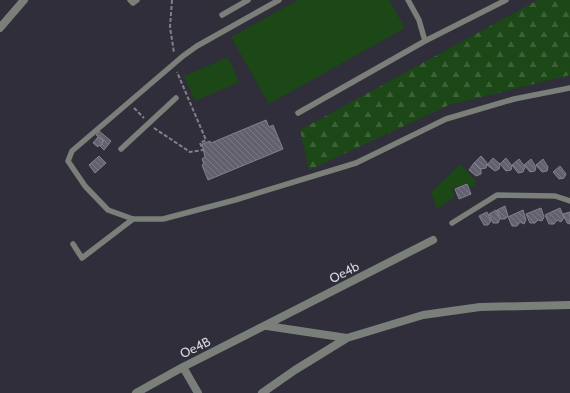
<svg xmlns="http://www.w3.org/2000/svg" width="570" height="393" font-family="Cabin,sans-serif">
<style>
.grass{fill:#1c4716}
.forest{fill:url(#forest-firs)}
.building{fill:url(#building-back-hatch);stroke:#838190}
.lines{fill:none;stroke-linecap:round;stroke-linejoin:round}
.path{stroke:#82808a;stroke-width:2;stroke-dasharray:4 2;stroke-linecap:butt}
.lane{stroke:#7a7f79;stroke-width:5.5}
.street{stroke:#7a7f79;stroke-width:8}
.labels{text-anchor:middle;dominant-baseline:central;stroke-width:3.5;stroke-linejoin:round;paint-order:stroke}
.street-label{font-size:13px;fill:#d5d4dc;stroke:#302e3a}
</style>
<defs>
<pattern id="forest-firs" width="22" height="20" patternUnits="userSpaceOnUse"><rect width="22" height="20" fill="#1c4716"/><path d="M5 1l3.5 6h-7zM16 11l3.5 6h-7z" fill="#3c6137"/></pattern>
<pattern id="building-back-hatch" width="6" height="6" patternUnits="userSpaceOnUse"><rect width="6" height="6" fill="#63616f"/><path d="M-1 5l2 2M0 0l6 6M5-1l2 2" fill="none" stroke="#787783"/></pattern>
</defs>
<rect width="100%" height="100%" fill="#302e3a"/>
<path class="grass" d="M298,0h91l16,28 -136,76 -38,-67z
M228,57l11,25 -44,19 -11,-25z
M461,164l14,16 1,5 -7,3 -2,-5 -15,6 3,8 -18,12 -6,-17z"/>
<path class="forest" d="M538,0h32v75l-121,30 -140,65 -9,-40z"/>
<path class="building" d="M266,120l3,7 4,-2 10,24 -75,31 -6,-15 2,-1 -2,-5 3,-2 -3,-13 8,-3 1,2z
M99,131l12,10 -7,9 -4,-4 4,-5 -8,-6z
M98,137l5,4 -5,6 -5,-4z
M99,156l7,7 -11,10 -6,-8z
M481,156l6,7 -1,5 -5,1 -7,-6z
M493,158l7,6 -1,5 -4,2 -8,-6z
M506,158l6,8 -1,4 -5,1 -6,-7z
M519,159l6,8 -2,5 -5,1 -6,-8z
M531,159l5,8 -1,4 -5,1 -6,-7z
M543,159l5,8 -1,4 -5,1 -6,-7z
M474,163l7,7v4l-5,2 -7,-6z
M560,166l6,8 -2,4 -5,1 -6,-7z
M467,184l4,10 -12,5 -4,-10z
M505,206l3,10 -3,3h-4l-4,-9z
M541,208l3,9 -2,4 -4,-1 -3,3h-5l-4,-9z
M560,208l4,10 -3,4 -4,-2 -3,4h-5l-4,-9z
M496,210l4,9 -2,4h-5l-4,-9z
M523,210l3,10 -2,4 -4,-2 -3,4h-5l-4,-9z
M487,212l4,9 -3,4h-4l-5,-9z
M570,212v12l-3,-1 -4,-9z"/>
<g class="lines">
<path class="path" d="M172,0l-2,27 4,26
M134,108l10,10
M154,128l36,24 13,-2 -3,-7 6,-3 -29,-68"/>
<path class="lane" d="M130,0l3,3 4,-3
M279,0l-82,46 -14,10 -111,95 -4,10 17,25 23,24 25,9h30l72,-19 121,-37 90,-44 68,-20 56,-11
M408,0l11,20 6,21
M222,15l26,-15
M298,113l127,-72 81,-41
M121,149l55,-51
M452,223l45,-28 58,1 15,5
M73,244l9,14 51,-39"/>
<path class="street" d="M0,28l24,-28
M267,326l80,12
M183,367l15,26
M136,393l47,-26 250,-127
M262,393l33,-23 52,-32 76,-23 57,-8 90,-2"/>
</g>
<g class="labels">
<g class="street-label">
<text transform="translate(344 272) rotate(-27)">Oe4b</text>
<text transform="translate(195 347) rotate(-26)">Oe4B</text>
</g>
</g>
</svg>
